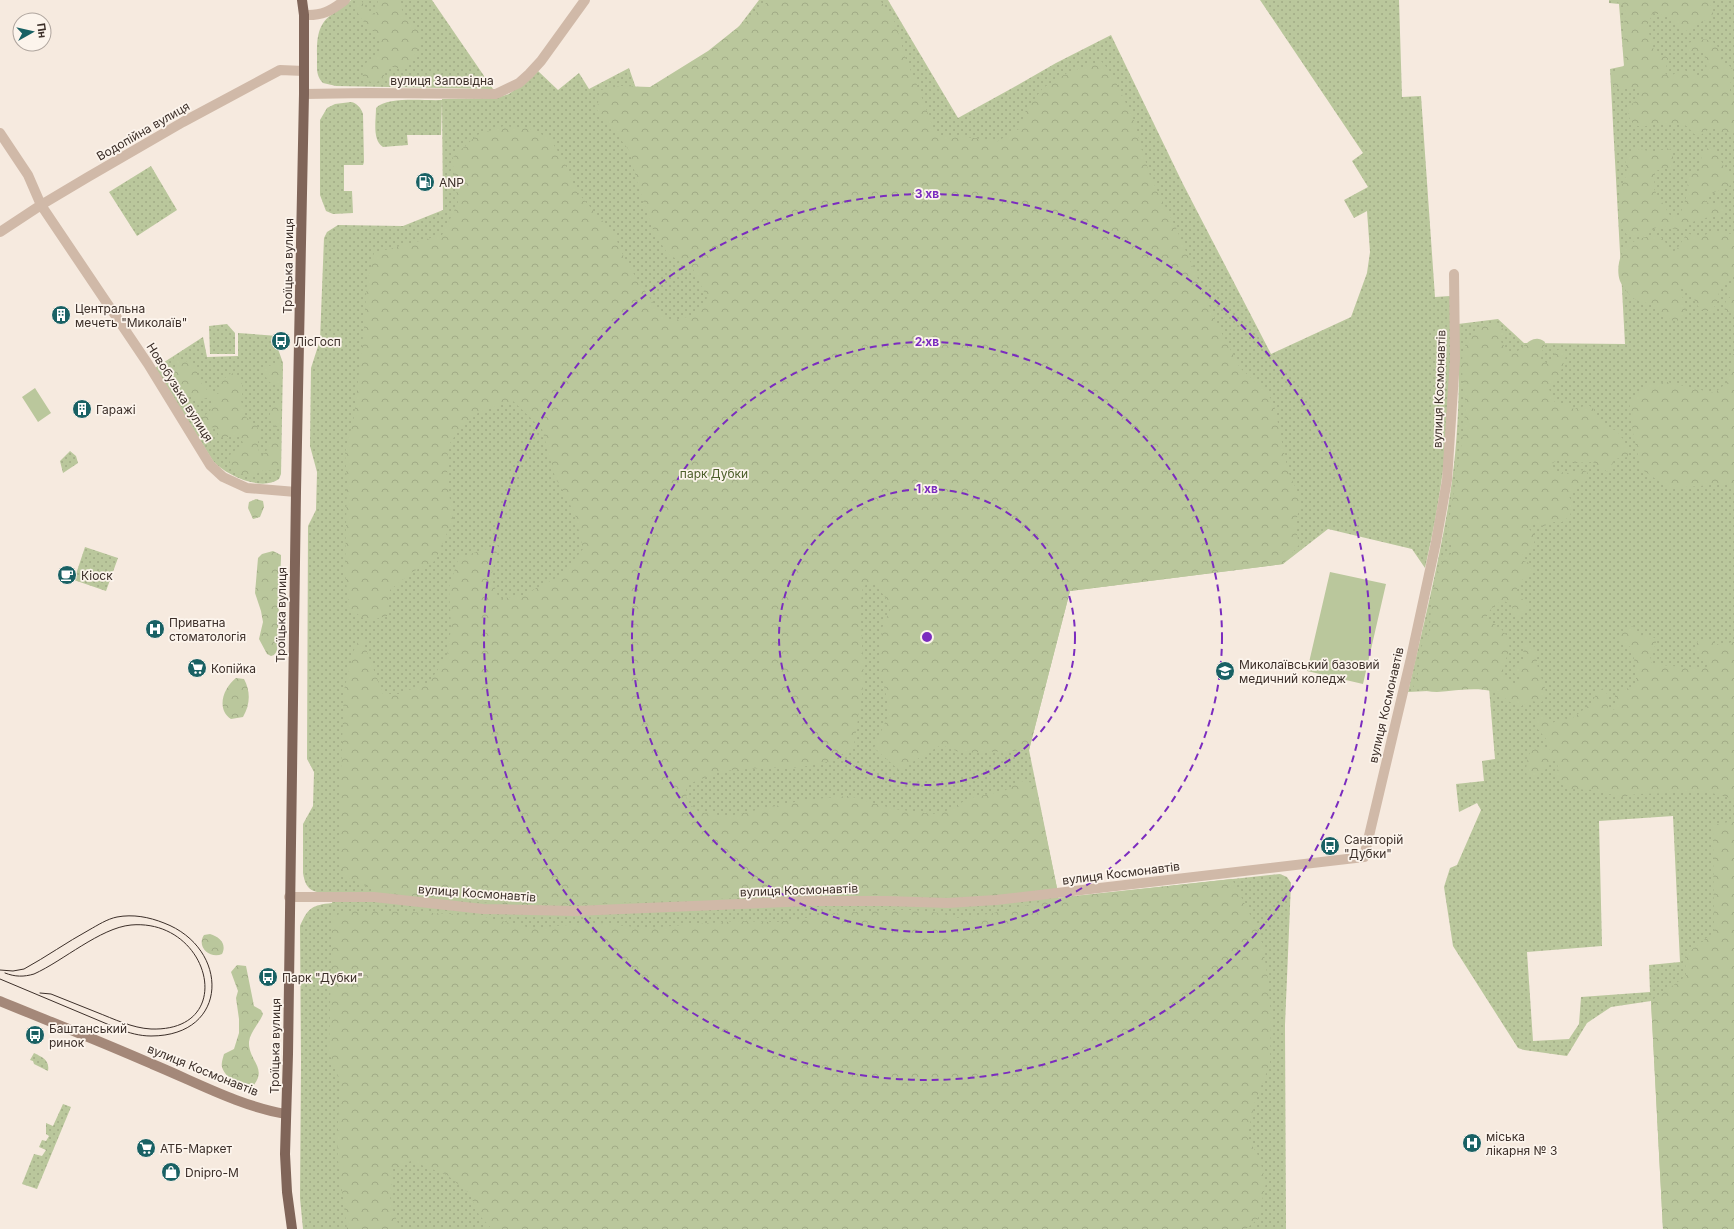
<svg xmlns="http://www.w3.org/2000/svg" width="1734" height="1229" font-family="Inter,sans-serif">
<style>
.grass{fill:url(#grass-dots);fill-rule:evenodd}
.forest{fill:url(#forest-crowns)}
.garden{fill:#bac79c}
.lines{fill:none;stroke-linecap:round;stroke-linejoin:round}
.street{stroke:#d0b9a8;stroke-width:10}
.secondary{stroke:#a48879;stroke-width:10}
.primary{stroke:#806559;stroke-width:10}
.tram{stroke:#3c2f29;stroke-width:1}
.ring{fill:none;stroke:#7b2cbf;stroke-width:2;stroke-dasharray:7 5}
.labels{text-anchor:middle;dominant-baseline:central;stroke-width:3.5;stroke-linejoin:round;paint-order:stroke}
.street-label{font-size:12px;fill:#3c2f29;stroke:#fcf4ec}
.poi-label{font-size:12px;fill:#3c2f29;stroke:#fcf4ec;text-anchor:start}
.park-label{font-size:12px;fill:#4c5e2a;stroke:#fcf4ec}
.centre{fill:#7b2cbf;stroke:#fcf4ec;stroke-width:2}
.ring-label{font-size:12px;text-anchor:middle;font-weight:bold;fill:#7b2cbf;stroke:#fcf4ec;stroke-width:3.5;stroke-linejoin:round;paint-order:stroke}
</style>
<defs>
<pattern id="grass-dots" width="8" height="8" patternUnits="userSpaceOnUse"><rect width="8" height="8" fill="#bac79c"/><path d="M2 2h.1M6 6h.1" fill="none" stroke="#a1ab86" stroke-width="1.8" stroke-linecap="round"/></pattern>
<pattern id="forest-crowns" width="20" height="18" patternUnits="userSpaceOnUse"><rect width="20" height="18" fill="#bac79c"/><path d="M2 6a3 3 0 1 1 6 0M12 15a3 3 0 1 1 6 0" fill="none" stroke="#a1ab86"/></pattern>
</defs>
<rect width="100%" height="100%" fill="#f6eadf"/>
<path class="grass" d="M351,0h81l61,89 -157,-3 -13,-3c-7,-7 -6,-14 -6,-23 0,-18 -1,-34 14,-45 7,-6 14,-9 20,-15z
M759,0h129l70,118 58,-32 40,-23 55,-28 72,149 88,170 80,-37 16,-44 3,-21 -3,-41 -13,7 -10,-18 24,-13 -16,-26 11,-8 -103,-153h139l3,97 19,-1 14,201 15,-1c0,20 1,40 1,61 0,71 -10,142 -26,211l-13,-19 -84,-20 -45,35 -213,27 -41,159 28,138 1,10 222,-24 7,3 4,6 -6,142 1,204h-983l-3,-31 1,-135 -1,-137c8,-18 12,-21 32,-23v-9c-17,-2 -26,-1 -29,-21v-49l10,-18 1,-34 -7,-13 1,-233 8,-16 1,-38 -7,-26 1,-78 9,-28 4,-102 3,-6 11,-7 65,1 40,-16 -1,-111 54,-1 13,-4 29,-23 20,19 21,-17 10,16 40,-21 10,29 45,2z
M1609,0h125v1229h-71l-12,-228 -40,6 -24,16 -20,33 -43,-6 -6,-2 -65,-102 -9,-59 6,-19 7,-3 24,-55 -4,-7 -18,9 -3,-28 28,-3 -2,-20 13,-2 -6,-71 -81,4c16,-70 34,-140 44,-211 7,-52 8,-105 6,-157l40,-5 26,24 101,1 -15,-275 14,-3 -5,-62 -10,-1zM1673,816l7,146 -31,3 1,27 -69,5 -2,27 -10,15 -36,2 -6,-89 75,-6 -3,-125z
M442,100l-1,35h-34l1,10 -25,2c-11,-7 -7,-26 -7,-39 12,-12 48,-7 66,-8z
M351,102c6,1 10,6 12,12l1,48 -1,3h-19v26h8l1,22 -20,1 -7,-3 -6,-16v-75l7,-12 8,-4z
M151,166l26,44 -40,26 -28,-44z
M227,324l8,9v21h-25l-1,-28z
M238,333l40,3v13l5,14 -2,111 -2,5c-18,13 -53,-4 -66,-18l-58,-93 48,-31 4,20 31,-1z
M70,451l6,5 2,7 -15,10 -3,-12z
M85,547l33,11 -12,33 -32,-11z
M34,1053c8,4 16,7 14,18l-14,-7 -1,-3 -3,-1z
M63,1104l8,3 -34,82 -15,-5 12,-30 8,2 4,-6 -7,-3 3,-7 4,1 3,-5 -3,-2v-11l7,3z"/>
<path class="forest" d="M361,0l7,12 3,3 5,-1 2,-14h18c4,4 5,9 8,13 4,6 12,10 15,17 5,15 -6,30 -17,39l-14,-3 -6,14c-8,3 -13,3 -19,-3l-1,-8 7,-10h6c21,-25 -23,-33 -19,-58z
M769,0h111l16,24 10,36 11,25 19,50 39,3 21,4 23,-13 7,-19 17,-22 24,-15 34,-12 11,13 21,44 17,58 26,52 42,98 22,42 26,23 8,13 14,67 13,29 -4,18 -1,11 3,16 -16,19 -213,27 -41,159 -67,3 -21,-8 -42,25 -25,-22 16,-37 -11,-45 3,-38 10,-22 -18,-23 -11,3 -3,22 4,72 -10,65 -21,16 -37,7h-35l-39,3 -36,14 1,17 13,11 9,-1 15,5 80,-17 45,-4 45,13 39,5 13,-3 24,-13 34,-7 17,-10 14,2 22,105 -62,8 -46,2 -63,-3h-75l-237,10h-57l-92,-7 -43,-5 -37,-16 -6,-17v-36l5,-134 10,-40 7,-14 22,58h16l30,-12 18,-25 4,-29 -2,-41 10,-30 39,-11 -7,31 8,22 24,-4 37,-19 23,-27 -8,-35 -20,-37 -13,-48 -29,-28 -34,11 -20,18 -11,16 -1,34 6,39 -18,42 -23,11 -22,18 -3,26 -20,5 -18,-13 -4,-36 2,-91 -2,-28 9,-36 10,-90 3,-44 7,-30 68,-18 16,-32 -6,-45 25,-23 27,-9 26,3 19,9 14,21 14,33 37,42 12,28 35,53 8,7 25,-7 13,-17 -14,-29 -25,-15 -14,-21 -16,-48 -9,-35 -32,-40 3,-20 21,-4 29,1 58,-36 49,-39z
M1613,0h94c18,23 -9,17 -17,30l-5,1 -19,-15 -13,-3 -6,13 7,25 6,5h7l1,3 -3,14 2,2c7,2 8,-4 15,-5 7,0 12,7 19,6l6,-7 -3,-16c-6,-2 -13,1 -18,-3l2,-7c11,-4 24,-7 31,6 2,3 1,8 3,12 2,3 7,4 10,7l2,7 -4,9v7l4,13v29c-10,3 -19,-7 -25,-4 -3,1 -5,4 -8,6l-7,-1c-3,-3 -6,-8 -11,-10 -4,-1 -8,1 -12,1 -5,0 -9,-1 -13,-1 -10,1 -23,7 -28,-5 -6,-11 2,-15 10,-22l-1,-7 -8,-2 -16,1 -4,-9 1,-8 9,-3 4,-5 -2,-36 3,-15 -3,-8z
M1710,147l6,3 8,17 8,11 -1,7c-9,6 -17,6 -26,12l-1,3 7,5h12l1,7 -3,4c-11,1 -21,2 -30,7 -4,2 -7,5 -11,6 -8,1 -14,-4 -21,-2 -14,4 -14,13 -32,8l-5,-8 -2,-25v-13l7,-15 -2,-15 4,-7 8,-3 19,3 10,-4 5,2 3,10 -3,7 -16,4 -1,18 6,11 5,6 3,7 4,4 8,-2 6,-17 3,-23 11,-5 2,-18z
M1715,230l15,4 4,-2v42c-22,12 -10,24 -23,37h-9c-7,-7 -9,-17 -16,-24l-5,1 -2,3c4,8 10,15 5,23 -11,19 -22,-6 -31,-9 -7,-3 -13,-2 -20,-7 -4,-3 -11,-12 -13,-17 -4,-11 -1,-29 9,-36 10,-8 23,-11 35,-6l5,12 4,1 4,-3 9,-14 4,-1c10,7 15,0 25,-4z
M1734,284v30l-9,-3c-1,-7 0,-11 7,-15v-2l-4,-5z
M1488,323c8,0 15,2 16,10l-3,9 8,10 6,1c9,-6 18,-21 30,-11l-1,6 -3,5v6l7,5 3,-2c2,-6 3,-13 11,-13l4,7 -7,21 -9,8 -1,4 5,12 3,2 8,1 9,5 14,-4 5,3c3,9 12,21 23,22 6,7 14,17 12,27l-14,2 -2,6 1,5 -2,2 -5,-1 -13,-9 -20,1 -14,-4 -8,5 -1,4 2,3 16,2 16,-3 4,3v6c-4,5 -20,12 -19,16 0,3 3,6 4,9l-3,12 -8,6h-8l-10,4 -12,-2 -4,2 1,3 7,7c-2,9 -4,14 -13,18l-1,4 2,3 5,2 3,5c-2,8 -17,14 -15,23 2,7 10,10 11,18l-4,5 -8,2 -3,-3 -1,-8 -8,-4c-8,1 -15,9 -18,17l2,3c12,4 24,16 21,31 -2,5 -5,10 -6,15 -1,7 7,14 12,17l5,-2 1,-4 -2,-3 -4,-1 -2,-2 1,-5 11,-7 -2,-11 2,-4 4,-2c9,6 7,17 9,26 2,9 16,29 1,34 -9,-4 -11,-1 -19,4 -11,-3 -17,-13 -29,-16 -17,-4 -36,0 -54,1 -7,0 -14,-2 -22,-3l-2,-4 6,-14 1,-22 10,-17 1,-33 8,-34 6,-8 6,-3 1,-9 -5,-12c6,-40 15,-80 18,-121 2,-20 -7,-43 -1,-63 4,-12 13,-22 24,-26z
M1734,350v138l-12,-5 -22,3 -31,2 -28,-19 -8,-36 -4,-33 20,-15 18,-3 47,11 14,-11z
M174,357c4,0 4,2 8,3 24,5 9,24 33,35l4,-2 2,-3 -3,-6 13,-11 7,2 3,3 2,12 -2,11 4,15c8,8 12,7 16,19l-3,7 1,12 2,1 5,-3 3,-10 9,-3 2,3c0,9 3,23 -6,29l-10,-1 -12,6c-11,0 -22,-7 -23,-18l2,-5 13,-8 -4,-8c-7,-3 -14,2 -21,0l-2,-7 -4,-3 -10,7 -6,-1 -2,-8 15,-14 3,-10 -3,-4 -14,4 -4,-5 -14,6 -6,-10v-6l-4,-10 9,-9 -4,-6z
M277,363l5,2c0,7 2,16 -4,21 -9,-2 -14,-8 -13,-17l4,-3z
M279,404l2,5v15l-2,2 -4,1c-7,-6 -6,-15 -2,-22z
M256,499l7,2 1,6 -4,10 -7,2 -5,-11 1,-6z
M273,551l8,4v3l-4,93 -3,4 -3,1 -4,-2 -8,-15 4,-17 -2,-11 -6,-18 3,-35 4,-4z
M1630,626l4,1 2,7c7,4 13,0 20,5v5l-6,12 2,8 50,5 6,-3 -2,-6 -11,-11 2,-7 4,-3 11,1 3,3 7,3 12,-5v158l-26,-7 -71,2 -16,3 -27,-7 -23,-1 -9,-4 -7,-9 3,-7 -1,-8h-5c-4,8 -15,18 -25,15 -2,-6 0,-25 8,-28 3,-2 9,2 13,3l4,-5 -16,-19 -1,-4 3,-6c7,-2 9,2 14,6l11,-5 7,2 22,-17 5,-11 7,-4 3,6 1,17 7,-2v-16c6,-4 15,-3 20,-10 3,-5 -1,-31 -5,-36 -2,-3 -7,-4 -10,-7l-1,-5z
M236,678l8,1c7,13 6,26 -1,38l-12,2c-15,-10 -8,-31 5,-41z
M1734,821v408h-71l-12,-228 35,-25 -1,-21 29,-23 -1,-107z
M1232,879l29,57 7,43 3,37 -1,48 -15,38 -8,35 12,20 7,26 -8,36 -12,10h-754l-13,-14 -10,-22 -22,-18 -36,-14 -18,7 -3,34 10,27h-53l-9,-69 -1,-25 4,-50 -12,-32 3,-137 14,-5h41l90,4 54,13 63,-5 52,5 91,-7 40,1 64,-9 46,-3h26l27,3 16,5 33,-4 68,-16z
M210,934c10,3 17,10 12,20 -12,5 -26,-7 -18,-19z
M237,965l9,1 8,40 7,4 2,4c-4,10 -13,18 -14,28 -1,19 21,27 2,46 -10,-1 -26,-10 -29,-21 -1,-4 1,-9 2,-13l10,-5 5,-16v-14l-3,-21 2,-7 -7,-19z"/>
<path class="garden" d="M35,388l16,25 -13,9 -16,-25z
M1330,572l56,12 -23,100 -56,-13z"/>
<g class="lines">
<path class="street" d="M304,15c18,1 27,-4 41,-15
M304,94l64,-1 128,1 23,-11 10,-9 12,-13 44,-61
M0,133l28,42 13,30 107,159 62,101 13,12 24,11 49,4
M0,232l41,-27 47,-28 95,-55 97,-52 24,1
M289,897h85l109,12 92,2 237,-10h74l62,2 48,-3 368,-43 47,-199 25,-116 11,-62 8,-121 -1,-85"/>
<path class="secondary" d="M0,1001c51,21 102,41 152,63 44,18 87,42 134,50"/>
<path class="primary" d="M292,1229l-5,-37 -2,-38 3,-100 8,-562 8,-398v-79l-2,-15"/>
<path class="tram" d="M0,970l13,1 11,-2c22,-12 43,-27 65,-39 9,-5 18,-11 28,-13 16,-3 32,0 47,6 66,25 66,113 -13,113 -11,0 -22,-3 -32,-7l-119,-50
M5,973c10,4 19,4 29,1 29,-13 66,-46 97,-49 79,-7 108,107 20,104 -19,-1 -37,-10 -55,-17 -15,-6 -30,-12 -45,-18l-11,-1"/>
</g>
<g class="ring">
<circle cx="927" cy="637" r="148"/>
<circle cx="927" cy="637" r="295"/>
<circle cx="927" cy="637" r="443"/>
</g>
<defs>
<symbol id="fuel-disc" viewBox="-11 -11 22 22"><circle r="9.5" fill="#196164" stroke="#fcf4ec"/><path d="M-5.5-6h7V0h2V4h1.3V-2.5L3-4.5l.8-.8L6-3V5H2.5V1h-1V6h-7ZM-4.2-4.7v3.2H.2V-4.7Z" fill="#fff"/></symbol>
<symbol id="building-disc" viewBox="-11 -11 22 22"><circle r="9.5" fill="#196164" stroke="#fcf4ec"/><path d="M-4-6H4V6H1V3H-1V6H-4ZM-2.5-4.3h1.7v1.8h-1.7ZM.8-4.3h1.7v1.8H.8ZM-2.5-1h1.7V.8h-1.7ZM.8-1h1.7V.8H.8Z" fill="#fff"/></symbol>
<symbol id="bus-disc" viewBox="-11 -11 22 22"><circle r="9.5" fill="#196164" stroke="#fcf4ec"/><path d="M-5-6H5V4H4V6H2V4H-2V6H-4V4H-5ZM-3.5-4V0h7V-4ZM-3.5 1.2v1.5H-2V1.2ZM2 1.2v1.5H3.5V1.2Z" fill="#fff"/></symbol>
<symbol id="cafe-disc" viewBox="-11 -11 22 22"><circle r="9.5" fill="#196164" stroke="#fcf4ec"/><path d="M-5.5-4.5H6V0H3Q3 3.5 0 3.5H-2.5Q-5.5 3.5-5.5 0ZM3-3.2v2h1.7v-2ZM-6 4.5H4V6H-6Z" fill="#fff"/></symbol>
<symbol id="hospital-disc" viewBox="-11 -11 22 22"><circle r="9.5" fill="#196164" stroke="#fcf4ec"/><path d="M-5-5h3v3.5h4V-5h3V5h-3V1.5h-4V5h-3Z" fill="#fff"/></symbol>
<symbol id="supermarket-disc" viewBox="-11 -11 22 22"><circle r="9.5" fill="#196164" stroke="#fcf4ec"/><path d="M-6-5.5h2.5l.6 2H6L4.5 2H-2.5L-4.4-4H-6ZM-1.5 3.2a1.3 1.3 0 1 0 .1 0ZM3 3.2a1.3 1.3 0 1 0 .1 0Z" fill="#fff"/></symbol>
<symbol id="university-disc" viewBox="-11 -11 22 22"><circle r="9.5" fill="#196164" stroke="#fcf4ec"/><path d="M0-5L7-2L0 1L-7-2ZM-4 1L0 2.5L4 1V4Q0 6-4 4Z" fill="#fff"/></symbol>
<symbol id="shop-disc" viewBox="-11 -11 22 22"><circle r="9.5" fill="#196164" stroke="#fcf4ec"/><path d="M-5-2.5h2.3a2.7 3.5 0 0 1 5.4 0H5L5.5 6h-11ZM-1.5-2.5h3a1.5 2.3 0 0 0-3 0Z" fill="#fff"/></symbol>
</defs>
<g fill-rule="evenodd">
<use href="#fuel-disc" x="414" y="171" width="22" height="22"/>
<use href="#building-disc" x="50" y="304" width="22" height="22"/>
<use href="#bus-disc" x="270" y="330" width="22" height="22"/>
<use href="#building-disc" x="71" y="398" width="22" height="22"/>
<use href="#cafe-disc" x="56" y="564" width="22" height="22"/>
<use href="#hospital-disc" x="144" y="618" width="22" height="22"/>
<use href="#supermarket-disc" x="186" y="657" width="22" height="22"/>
<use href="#university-disc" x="1214" y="660" width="22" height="22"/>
<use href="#bus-disc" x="1319" y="835" width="22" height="22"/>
<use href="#bus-disc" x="257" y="966" width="22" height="22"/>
<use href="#bus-disc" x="24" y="1024" width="22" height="22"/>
<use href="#hospital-disc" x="1461" y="1132" width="22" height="22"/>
<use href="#supermarket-disc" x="135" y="1137" width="22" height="22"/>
<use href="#shop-disc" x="160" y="1161" width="22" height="22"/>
</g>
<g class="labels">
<g class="street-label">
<text x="442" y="80">вулиця Заповідна</text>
<text transform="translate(143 131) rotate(-30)">Водопійна вулиця</text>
<text transform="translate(288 266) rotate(-89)">Троїцька вулиця</text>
<text transform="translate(1439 389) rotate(-88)">вулиця Космонавтів</text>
<text transform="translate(180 392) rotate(58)">Новобузька вулиця</text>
<text transform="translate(281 615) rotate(-89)">Троїцька вулиця</text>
<text transform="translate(1386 705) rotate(-77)">вулиця Космонавтів</text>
<text transform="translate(1121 873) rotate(-7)">вулиця Космонавтів</text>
<text transform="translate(799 890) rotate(-2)">вулиця Космонавтів</text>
<text transform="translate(477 893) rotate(4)">вулиця Космонавтів</text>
<text transform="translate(275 1046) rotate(-89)">Троїцька вулиця</text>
<text transform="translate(203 1070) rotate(22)">вулиця Космонавтів</text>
</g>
<g class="poi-label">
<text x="439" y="182">ANP</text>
<text x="75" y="308">Центральна<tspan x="75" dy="14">мечеть "Миколаїв"</tspan></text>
<text x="295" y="341">ЛісГосп</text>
<text x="96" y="409">Гаражі</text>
<text x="81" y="575">Кіоск</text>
<text x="169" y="622">Приватна<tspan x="169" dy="14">стоматологія</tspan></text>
<text x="1239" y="664">Миколаївський базовий<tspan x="1239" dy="14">медичний коледж</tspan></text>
<text x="211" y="668">Копійка</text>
<text x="1344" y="839">Санаторій<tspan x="1344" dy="14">"Дубки"</tspan></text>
<text x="282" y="977">Парк "Дубки"</text>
<text x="49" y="1028">Баштанський<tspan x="49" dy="14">ринок</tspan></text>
<text x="1486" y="1136">міська<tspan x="1486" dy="14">лікарня № 3</tspan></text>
<text x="160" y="1148">АТБ-Маркет</text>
<text x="185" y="1172">Dnipro-M</text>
</g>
<g class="park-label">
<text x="714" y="473">парк Дубки</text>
</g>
</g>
<circle cx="927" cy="637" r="6" class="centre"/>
<g class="ring-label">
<text x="927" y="198">3 хв</text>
<text x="927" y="346">2 хв</text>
<text x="927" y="493">1 хв</text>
</g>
<g transform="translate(32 32) rotate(82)"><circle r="19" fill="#fcf4ec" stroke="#afa59e"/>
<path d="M0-3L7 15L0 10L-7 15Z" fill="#196164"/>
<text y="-6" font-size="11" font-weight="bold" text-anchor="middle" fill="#3c2f29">Пн</text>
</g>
</svg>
